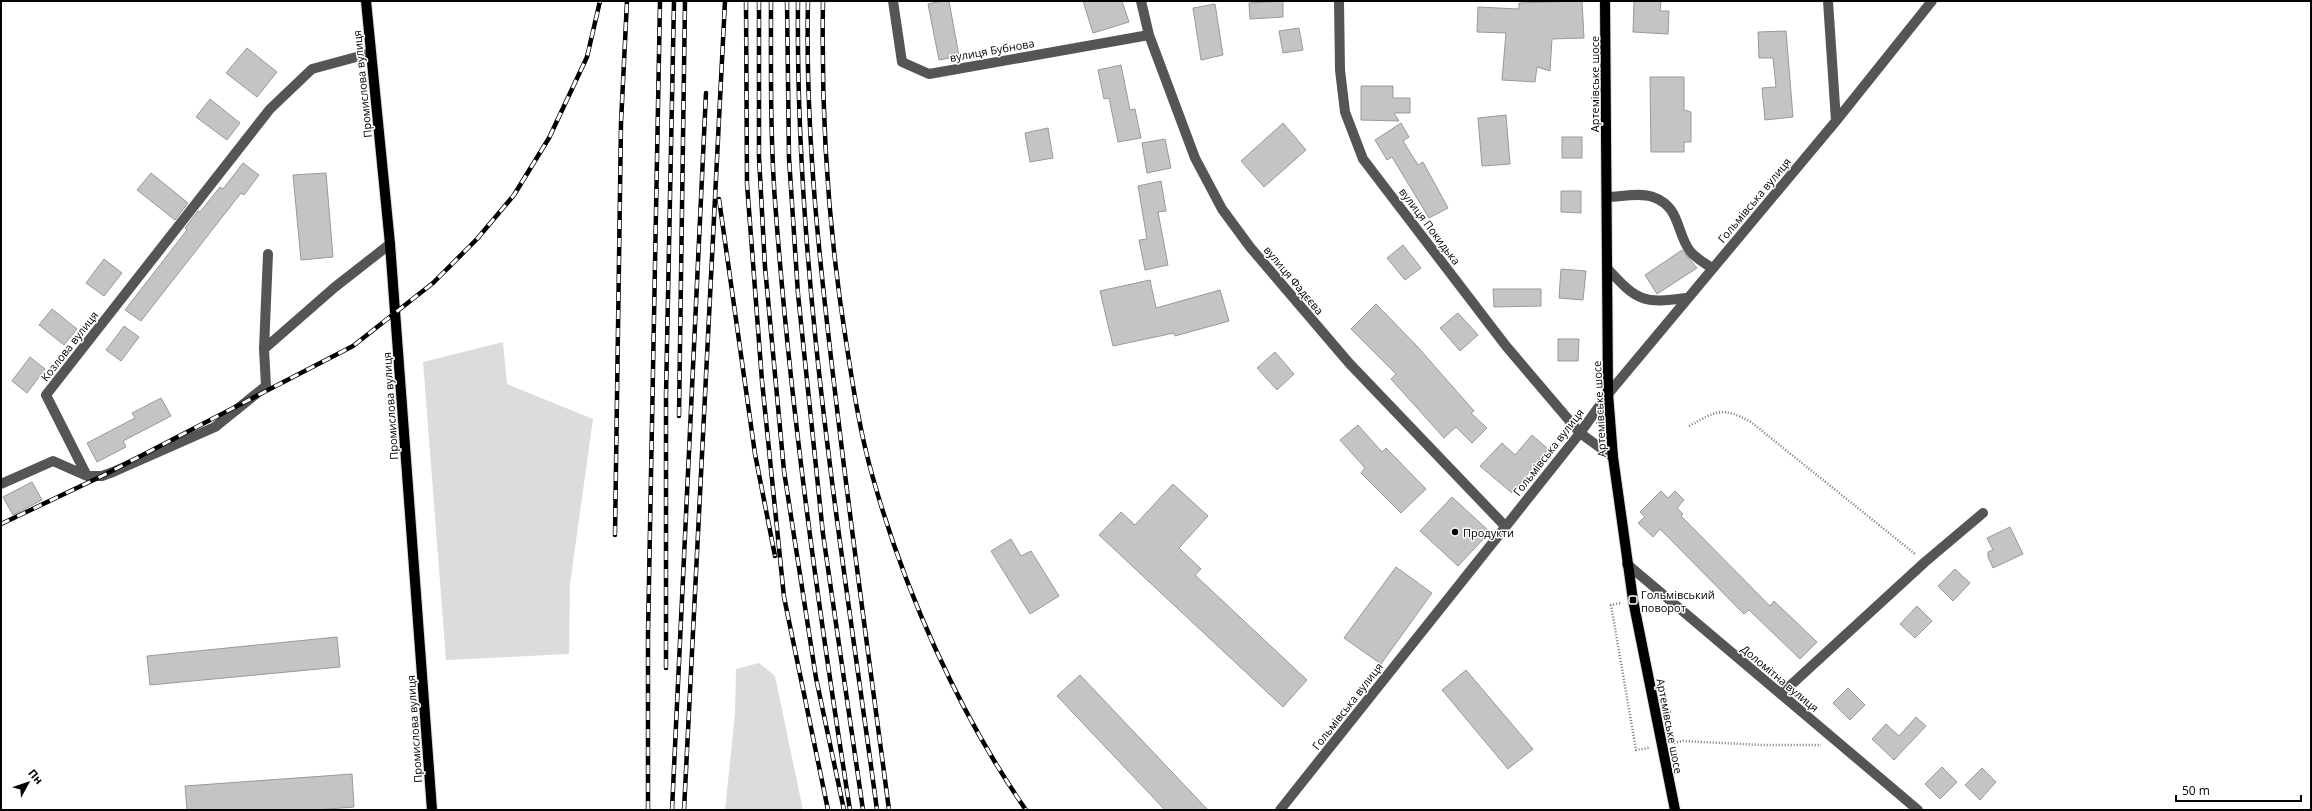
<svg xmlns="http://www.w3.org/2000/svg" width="2312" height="811" font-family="'Open Sans',sans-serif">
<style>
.green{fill:#dcdcdc}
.building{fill:#c4c4c4;stroke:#999}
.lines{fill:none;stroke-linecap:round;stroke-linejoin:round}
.major-casing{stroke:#dbdbdb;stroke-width:12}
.path{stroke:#777;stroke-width:2.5;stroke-dasharray:1 2;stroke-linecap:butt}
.minor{stroke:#555;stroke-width:10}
.major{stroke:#000;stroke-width:10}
.rail-casing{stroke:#000;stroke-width:4.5}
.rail{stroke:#fff;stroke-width:3;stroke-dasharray:9;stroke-linecap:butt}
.poi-dot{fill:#000;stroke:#fff;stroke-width:1.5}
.labels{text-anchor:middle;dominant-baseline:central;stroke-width:3;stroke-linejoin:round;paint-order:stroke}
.street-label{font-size:11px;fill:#000;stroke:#fff}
.poi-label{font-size:11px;fill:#000;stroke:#fff;text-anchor:start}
</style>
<rect width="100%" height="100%" fill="#fff"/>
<path class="green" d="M503,342l4,42 86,35 -23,165 -1,70 -123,6 -23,-298z
M759,663l16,13 28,134h-78l10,-96 1,-45z"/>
<path class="building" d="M942,1h7l10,55 -20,4 -11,-56z
M1083,1h39l7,21 -36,11z
M1283,1v16l-33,2 -1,-16z
M1582,1l2,37 -32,1 -2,32 -13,-4 -2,15 -33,-2 4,-47 -29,-1 1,-25 41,2v-6z
M1634,1h27l-1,10h9l-1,23 -35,-2z
M1215,4l8,51 -22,5 -8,-52z
M1299,28l4,22 -20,3 -4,-22z
M1786,31l7,86 -28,3 -3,-32 14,-1 -3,-29h-14l-1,-26z
M247,48l30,24 -20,25 -31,-24z
M1121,65l9,45 5,-1 6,29 -23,4 -9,-44 -5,1 -6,-29z
M1650,77h34v33l7,2v30h-7v10h-33z
M1361,86h32v12h17v15h-16l5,8 -38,-1z
M210,99l30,24 -13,17 -31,-23z
M1506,115l4,49 -28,2 -4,-48z
M1283,123l23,27 -42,37 -23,-26z
M1401,123l8,14 -6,4 15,24 5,-3 25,46 -19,10 -37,-61 -5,3 -12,-20z
M1048,128l5,30 -23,4 -5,-29z
M1562,137h20v21h-20z
M1165,139l6,29 -24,5 -5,-30z
M243,163l16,12 -15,20 -3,-2 -100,128 -16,-11 62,-80 -2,-2 13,-17 2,1 20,-25 3,2z
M151,173l37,30 -13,17 -38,-30z
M326,173l7,84 -32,3 -8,-85z
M1161,181l5,30 -8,1 10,53 -23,5 -6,-30 8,-1 -9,-53z
M1561,191h20v22l-20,-1z
M1403,245l18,23 -16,12 -18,-22z
M1682,250l15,18 -40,26 -12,-19z
M104,259l18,14 -18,23 -18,-13z
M1561,269l25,2 -3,29 -24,-2z
M1150,280l6,28 64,-18 9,31 -54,15 -1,-3 -61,13 -13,-55z
M1493,289h48v17l-47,1z
M1376,304l40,41 58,66 -3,2 16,15 -15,15 -16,-16 -12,11 -53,-59 5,-5 -45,-45z
M52,309l25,20 -13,16 -25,-20z
M1458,313l20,22 -18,16 -20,-23z
M124,326l15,11 -18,24 -15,-11z
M1558,339h21l-1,22h-20z
M1275,352l19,22 -17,16 -20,-22z
M30,357l15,12 -18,24 -15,-12z
M161,398l10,18 -48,25 3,6 -29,15 -10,-19 48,-25 -3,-5z
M1358,425l24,27 4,-4 40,41 -25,24 -40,-40 4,-5 -25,-28z
M1532,435l16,14 -36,44 -32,-27 22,-23 13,12z
M32,482l10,18 -29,15 -10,-18z
M1173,484l35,32 -29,32 22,21 -6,6 112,105 -24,27 -184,-172 22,-23 14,13z
M1661,491l7,7 7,-7 9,9 -7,8 6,6 -2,2 89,90 4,-5 43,41 -17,17 -51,-49 -5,4 -84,-85 -7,8 -15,-14 7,-6 -5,-5z
M1452,497l38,35 -32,34 -38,-35z
M2010,527l13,27 -30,14 -5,-11v-5l5,-2 -6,-12z
M1011,539l10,17 10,-5 28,45 -29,18 -39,-63z
M1396,567l36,26 -51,71 -37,-26z
M1955,569l15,14 -17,18 -15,-15z
M1917,606l15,15 -17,17 -15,-14z
M337,637l3,30 -190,18 -3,-29z
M1466,670l67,79 -25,20 -66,-79z
M1080,675l128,135h-43l-108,-114z
M1848,688l17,17 -15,15 -17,-17z
M1916,717l10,9 -32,34 -22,-21 14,-15 13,12z
M1942,767l15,15 -17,17 -15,-15z
M1982,768l14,14 -16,18 -15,-15z
M352,774l2,33 -38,3h-129l-2,-24z"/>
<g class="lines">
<defs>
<path id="major" d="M366,1l24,243 42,566
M1605,1l3,393 5,63 20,143 42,210"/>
</defs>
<use href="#major" class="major-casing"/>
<path class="path" d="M1689,426c28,-15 32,-20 62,-4l164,132
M1620,603l-9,2 25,145 13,-2
M1674,743l9,-2 80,4h58"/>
<path class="minor" d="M893,1l9,61 27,12 220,-39
M1141,1l8,34 46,123 27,51 28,38 99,116 156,163
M1339,1l1,69 5,42 18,47 143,187 74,87 33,24
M1828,1l8,120
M371,53l-59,16 -42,40 -224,286 41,81h15l11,-4 102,-45 51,-41 -2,-37 71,-62 55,-43
M1607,197c13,0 33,-5 46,0 28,10 23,36 37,54 5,7 15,12 22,17
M1607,268c30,33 36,36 79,30
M264,349l4,-95
M1,484l52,-23 34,15
M1627,564l291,246
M1781,694l144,-132 58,-49
M1280,810l300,-377 28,-39 228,-273 96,-120"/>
<use href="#major" class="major"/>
<defs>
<path id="rail" d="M746,1l1,183 15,197 22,216 44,213
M759,1v156l6,110 19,204 32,207 28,132
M771,1c0,71 -1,142 5,213 15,199 43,398 74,596
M787,1l2,157 9,136 25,240 40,276
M798,1c-3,271 43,541 79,809
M808,1c-3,134 12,266 28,399 16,137 35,273 53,410
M823,1c-2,114 5,227 23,340 7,46 14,92 27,137 32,114 85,234 153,332
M719,199l36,255 20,102
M679,416l6,-415
M1,524l101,-48 251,-130 80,-63 44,-44 37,-44 35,-57 38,-81 13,-56
M615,535l6,-412 6,-122
M666,668v-273l8,-394
M648,810v-176l12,-633
M672,810l34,-717
M684,810l41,-809"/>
</defs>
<use href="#rail" class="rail-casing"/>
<use href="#rail" class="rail"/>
</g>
<g class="poi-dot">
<circle cx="1455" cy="532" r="4"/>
<rect x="1629" y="596" width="8" height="8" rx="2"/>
</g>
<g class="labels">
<g class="street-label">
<text transform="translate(992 50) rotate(-10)">вулиця Бубнова</text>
<text transform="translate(362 84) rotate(-96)">Промислова вулиця</text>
<text transform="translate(1594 84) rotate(-90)">Артемівське шосе</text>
<text transform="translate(1754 200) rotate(-50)">Гольмівська вулиця</text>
<text transform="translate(1430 226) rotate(53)">вулиця Покидька</text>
<text transform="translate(1294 280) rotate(50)">вулиця Фадєєва</text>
<text transform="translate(69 346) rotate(-52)">Козлова вулиця</text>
<text transform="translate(390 406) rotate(-94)">Промислова вулиця</text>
<text transform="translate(1599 409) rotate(-93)">Артемівське шосе</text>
<text transform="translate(1548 452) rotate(-52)">Гольмівська вулиця</text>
<text transform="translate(1780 678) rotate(40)">Доломітна вулиця</text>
<text transform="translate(1347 706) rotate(-52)">Гольмівська вулиця</text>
<text transform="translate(1670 726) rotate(79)">Артемівське шосе</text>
<text transform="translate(414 729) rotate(-94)">Промислова вулиця</text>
</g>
<g class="poi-label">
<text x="1463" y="532">Продукти</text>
<text x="1641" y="594">Гольмівський<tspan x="1641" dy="13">поворот</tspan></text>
</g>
</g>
<rect width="2312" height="811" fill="none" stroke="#000000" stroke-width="4"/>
<g transform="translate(28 783) rotate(50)" stroke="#ffffff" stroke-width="3" paint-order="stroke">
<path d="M0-3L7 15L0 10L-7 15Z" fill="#000000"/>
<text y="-6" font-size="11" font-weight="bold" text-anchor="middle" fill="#000000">Пн</text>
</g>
<path d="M2176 795v6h125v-6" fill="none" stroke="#000000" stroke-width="2"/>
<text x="2182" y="795" font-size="12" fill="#000000" stroke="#ffffff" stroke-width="3" paint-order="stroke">50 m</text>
</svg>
